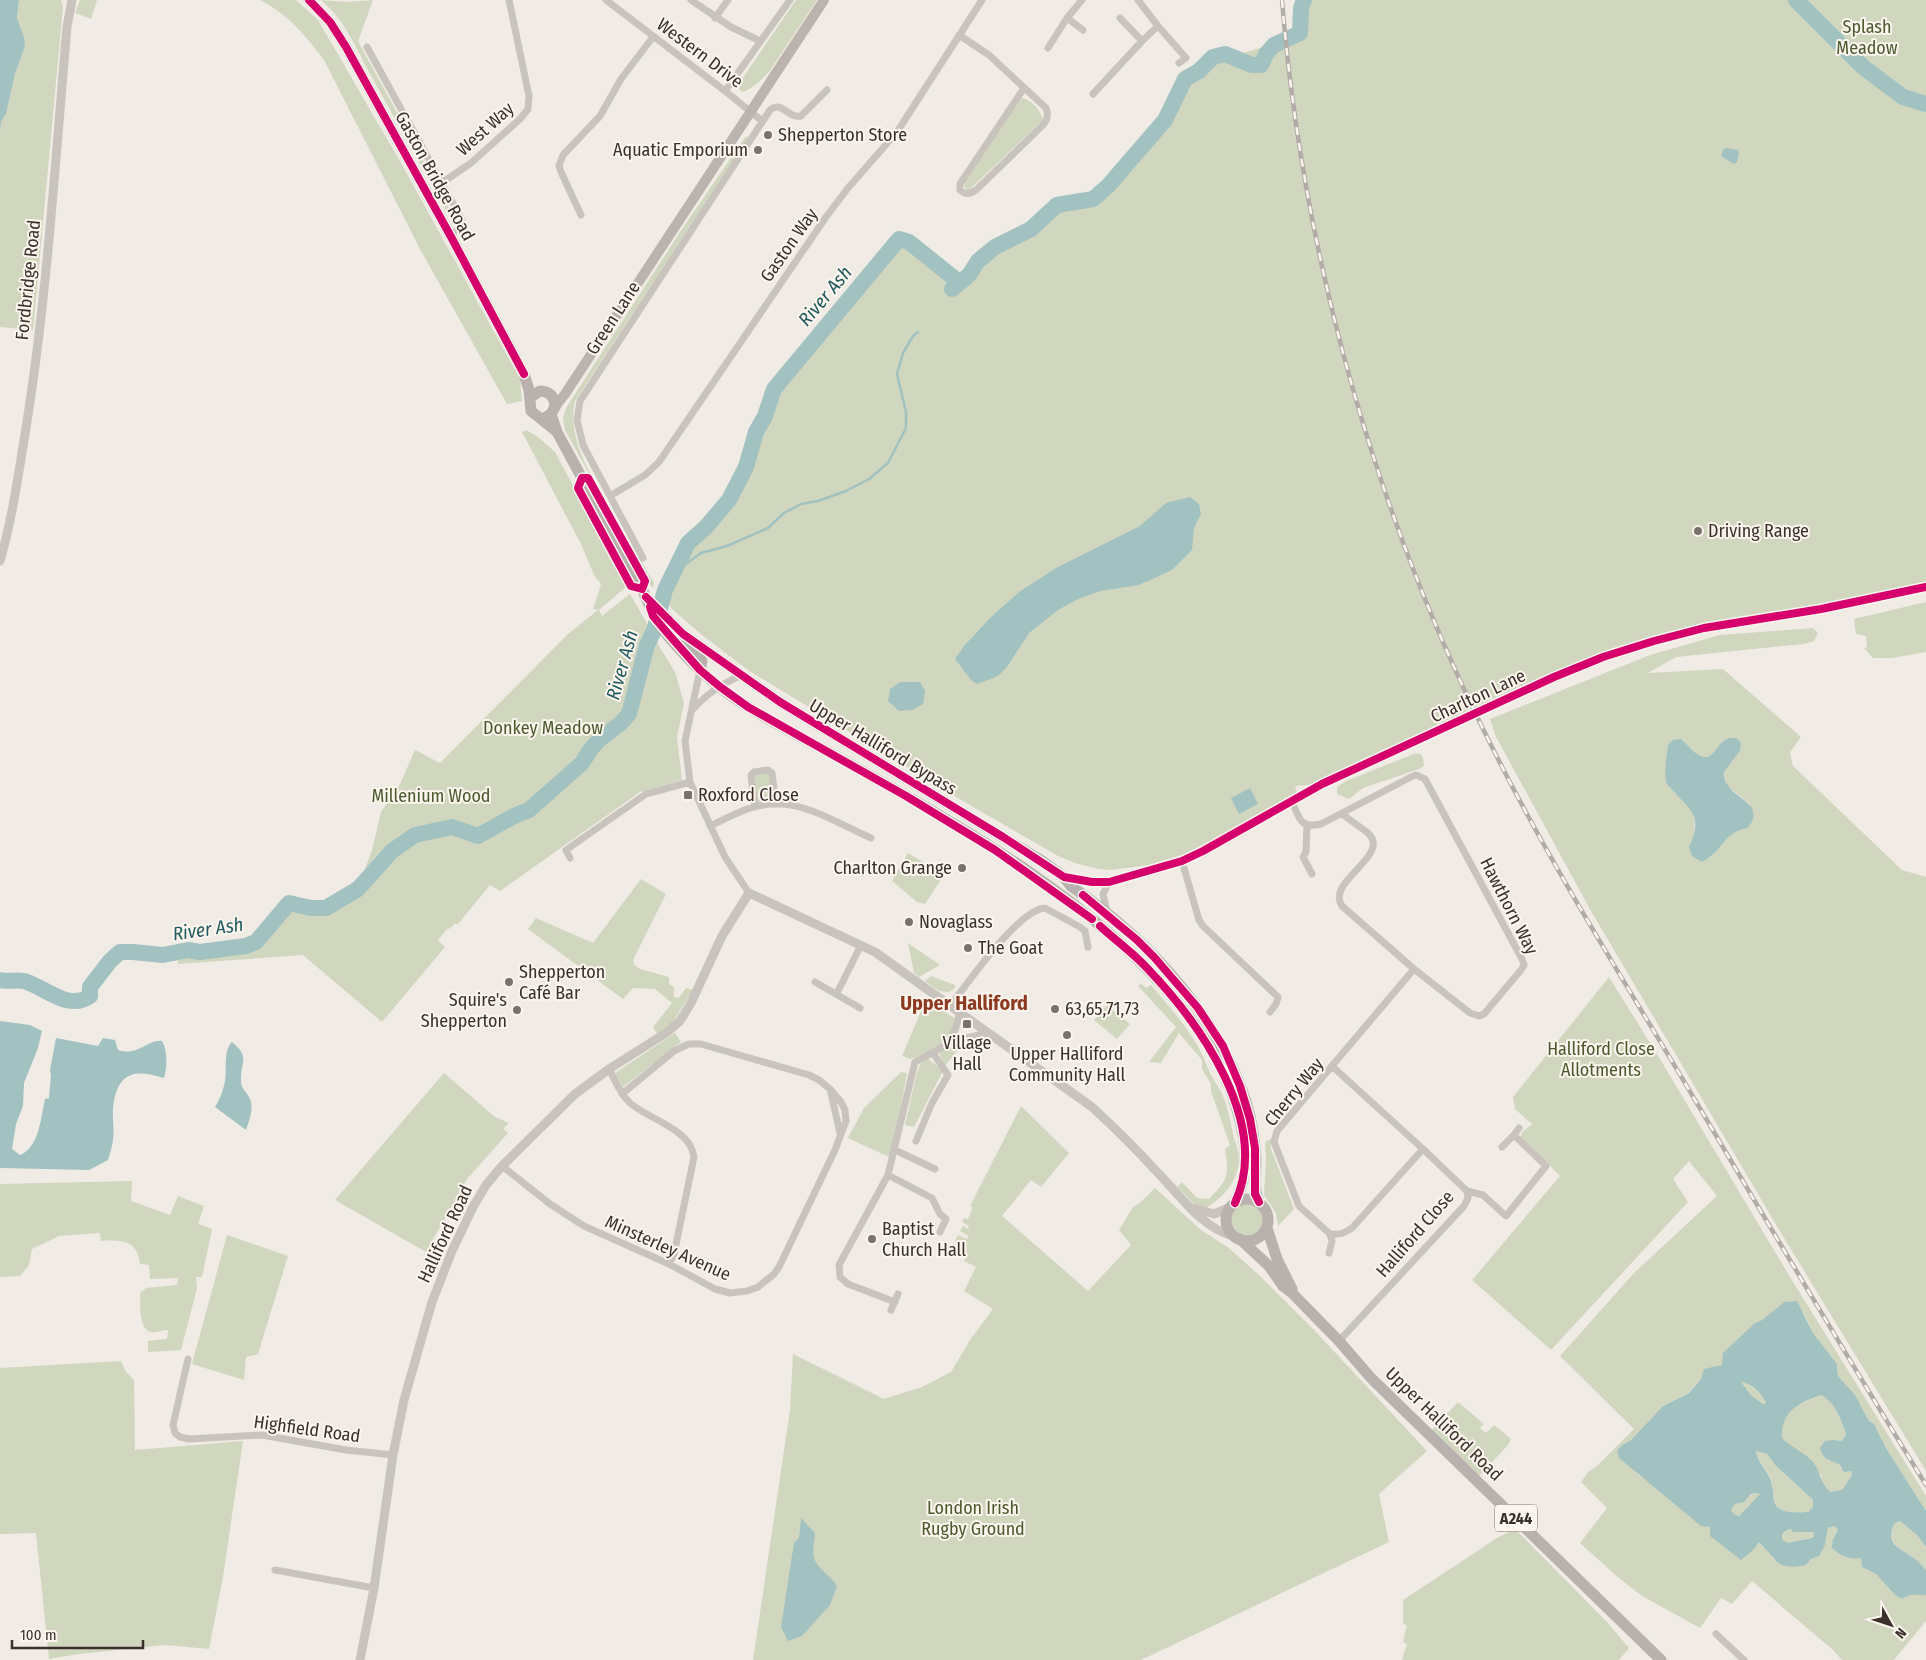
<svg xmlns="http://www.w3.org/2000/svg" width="1926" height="1660" font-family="'Fira Sans Condensed',sans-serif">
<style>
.green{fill:#d1d6bf;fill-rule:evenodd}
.water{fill:#a1c2c1;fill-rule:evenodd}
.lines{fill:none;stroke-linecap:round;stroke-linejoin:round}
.stream{stroke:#a1c2c1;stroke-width:2.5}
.river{stroke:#a1c2c1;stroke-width:16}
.minor{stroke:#c9c3be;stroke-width:7}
.tertiary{stroke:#c9c3be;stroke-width:9}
.secondary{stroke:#bab3ae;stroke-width:10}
.primary{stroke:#b8b1ad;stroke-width:11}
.rail-casing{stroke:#b1aca8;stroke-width:4.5}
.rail{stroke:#fbf5ee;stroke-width:2.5;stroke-dasharray:8;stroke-linecap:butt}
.minor-bridge{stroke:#c9c3be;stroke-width:7}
.cycleway-casing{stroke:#fbf5ee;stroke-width:11}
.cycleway{stroke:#d6006c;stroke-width:8}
.poi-dot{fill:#7a716c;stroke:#fbf5ee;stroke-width:2}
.labels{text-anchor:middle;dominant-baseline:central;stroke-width:4;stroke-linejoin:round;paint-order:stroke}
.shield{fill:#fbf5ee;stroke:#756b66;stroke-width:1}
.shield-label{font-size:16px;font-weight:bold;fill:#3b302b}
.park-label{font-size:18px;fill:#4a5a2e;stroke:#fbf5ee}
.street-label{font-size:18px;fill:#3b302b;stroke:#fbf5ee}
.poi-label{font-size:18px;fill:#3b302b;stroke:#fbf5ee;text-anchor:start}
.water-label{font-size:19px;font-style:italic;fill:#1f5a5e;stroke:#fbf5ee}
.quarter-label{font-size:20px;font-weight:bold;fill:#8c3b22;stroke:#fbf5ee}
</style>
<rect width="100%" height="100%" fill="#f0ebe5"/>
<path class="green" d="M19,0h42l2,7 -30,323 -33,-3v-194l1,-11 5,-8 9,-40 10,-28 -1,-9 -7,-19z
M80,0h17l-6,19 -16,-6z
M260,0h36l22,20 83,143 119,216 2,22 -15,3 -87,-155 -96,-189c-18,-24 -36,-46 -64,-60z
M321,0l24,2 28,-2 -15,41 98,180 -2,4 -90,-162c-11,-23 -23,-46 -43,-63z
M796,0h21l-48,72c-7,7 -17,18 -27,20l-3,-3 3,-10z
M1304,0h622v582l-84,22 -115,20 -124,33 -281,127 -27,2 2,7 -76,43 -33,17 -38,12 -39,5 -13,-1 -23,-6 -17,-7 -102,-59 -208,-127 -46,-35 -30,-26 -8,-12 1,-7 23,-47 18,-16 23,-27 17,-33 10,-35 9,-16 9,-27 120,-146 5,-4h4l47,41 8,4 11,-9 9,-14 17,-14 36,-18 26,-24 8,-2 9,4 21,-4 25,-25 2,-9 43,-49 20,-41 11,-13 82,-23 22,-10 1,-25z
M1022,98c9,1 20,14 21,22l-75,71 -4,-5 2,-5 53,-81z
M746,136l2,2 -173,263c-9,41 20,79 38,114v2l-48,-87 -2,-12 3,-10 116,-179z
M526,430l12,7 17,15 72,134 -28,24 3,6 28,-22 20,35 -26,83 -8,11 -18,12 -21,28 -26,24 -23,19 -51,27 -25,-8 -37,7 1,6 37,-8 13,7 11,2 38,-21 15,-6 16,-12 35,-33 21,-27 19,-14 11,-12 13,-47 11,-26 19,31 9,31 -7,34 5,43 -42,12 -140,99 -10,-6 -32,39h-4l-4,5 -2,-1 -10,12 7,7 -63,75 -79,-67 -125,9 -1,-11 11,-3 12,2 46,-6 10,-4 33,-39 22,5h15l32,-19 14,-39 9,-38 19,-28 15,-34 25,13 128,-129 30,-24 -5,-1 8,-25 -7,-9 -12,-29 -60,-114z
M621,532l4,2 29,49 -1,5 -6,-7z
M1926,602v50l-34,6h-19l-9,-10 3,-1 -1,-11 -10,-2 -2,-15z
M1813,628l5,5 -4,8 -11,3 -127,13 -28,16 75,-4 78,68 -11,15 3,14 109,104 24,7v594l-142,-233 -193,-327 -95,-174 -6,-18 160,-64 70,-20zM1681,739c6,6 20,24 29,18 5,-3 9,-12 13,-16l17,10 -16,21 3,14 23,18 -2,24c-19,3 -27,16 -38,30l-21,-11 5,-12 1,-13z
M1416,753l5,1 2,4 1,8 -5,3 -56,19 -14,11 -12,-5v-7l9,-6z
M768,770l8,34 -21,3 -1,-35z
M908,853l36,22 -19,29 -8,-2 -25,-21z
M641,879l25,15 -33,66 1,5 6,4 29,8v7l5,3v10l5,1 7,-10 7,2 -22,35 -14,9 -4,-7 19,-24 -17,-14 -22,-1 -10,11 -95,-70 8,-11 57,25z
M908,943l32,22 -21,12 -5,-4z
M931,976l24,9v3l-6,4 -10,-1 -14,-10z
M1609,977l51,82 130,218 136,219v15l-40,-63 -12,-23 -5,-4 -8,-15 -23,-30 -1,-12 -24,-31 -9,-20 -20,-11 -22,18 -7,3 -33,42 -21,14 -13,14 -25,13 -32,34 -9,5 -5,5 18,22 75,55 48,14 10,9 6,10 32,5 19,-20 3,-17 6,-2 4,4 -5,9 29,19v9l14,7 19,21 21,-2 10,2v26l-32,39h-52l-9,-10 -81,-69 -20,23 -11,-6 -21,30 -58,-32 -22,-17 -40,-36 27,-35 -26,-26 7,-10 8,-5 38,-38 -74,-73 74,-83 83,-77 -28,-35 -16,18 15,23 -137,148 -79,-70 88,-104 -39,-39 1,-5 10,-8 -17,-15 -2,-12z
M1141,983l5,5 5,-3c21,25 45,51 56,81 5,14 15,24 19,38 3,10 5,20 7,30 2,9 6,16 6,26 -1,21 -15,37 -33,48l-13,-5 -16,-16 5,-5 15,16 12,1c20,-21 20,-23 16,-50l5,-4 -19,-54v-7l-9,-15v-9l-23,-27 -18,30 -12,-1 27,-35 -38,-41z
M926,999l28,19v7l-4,10 -15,13 -17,9 -8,2 -8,-3z
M1107,1005l23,19 -13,15 -23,-19z
M675,1033l6,9 -58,45 -8,-14z
M970,1038l1,4 -12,6 -14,18 -6,-13 7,-7z
M928,1059l13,10 1,4 -28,54 -9,-2 12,-53 4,-9z
M901,1072l6,1 -13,70 -5,14 -41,-19 16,-30z
M444,1073l51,44 14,6 -6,6 5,4 -41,46 -41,73 -91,-52z
M1021,1106l48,47 -28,34 -10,-7 -29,36 86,75 43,-46 -12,-15 14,-23 7,-4 15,-15 46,42 28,18 32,29 53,53 113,121 -48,43 10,48 -248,118h-388l37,-250 3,-56 91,45 38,-12 29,-15 19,-32 23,-31 -29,-18 12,-24 -12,-6 4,-7 -3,-2 2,-4 -12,-6 3,-7 9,4 2,-3 -9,-5 3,-5 5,3 1,-3 -7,-4 2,-4 4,1 5,-12 -3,-1z
M1271,1139v10l23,60 -16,17 -2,-13 -12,-18 2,-37 -1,-16z
M132,1181l-1,20 39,14 8,-19 26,10 -6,18 14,5 -10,48h-6l1,11 -16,62 -33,2v-11l19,-2 1,-9c-5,0 -12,3 -17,2 -13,-3 -10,-29 -11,-39l6,-5 31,-3 1,-7 -28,1 -1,-14 -9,-1c-3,-25 -19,-24 -39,-23l-1,-8 -41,3 -27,13 -3,16 -9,11 -20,1v-93z
M1230 1220a17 17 0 1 1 34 0a17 17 0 1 1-34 0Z
M227,1235l61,21 -30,98 -12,3 -2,23 -52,-16z
M121,1361l5,11 8,8 1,70 108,-9 -20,136 -14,72 -44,-4 -86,9 -30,5 -13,-126 -36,1v-166z
M1740,1382h7l17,15 2,6 -3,1 -12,-9z
M1821,1395c15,8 20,25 25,41l-4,5 -8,-1 -6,20 11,4 2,5 11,1v5l-11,16 -11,1 -6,-5 -3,-12 -39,-37c-1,-28 17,-34 39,-43z
M1458,1402l26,22 -4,4 6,5 8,-8 17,14 -3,6 -29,31 -48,-45z
M1756,1451l11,3 9,12 37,34v7l-5,5c-12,0 -31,3 -34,-13 -1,-6 -1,-14 -3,-20 -5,-11 -12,-15 -15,-28z
M1755,1493l5,1 -21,22 -5,-2 -3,-4 4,-6c13,-3 10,-7 20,-11z
M1900,1521l17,14 9,12v23c-4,-4 -7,-9 -12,-12 -16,-12 -27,-12 -20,-34z
M1515,1529l92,93 22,26 -10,12h-217l5,-16 -4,-2 4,-17 -4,-1v-24l94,-62z
M1791,1529l2,3h20l1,5c-9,3 -17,2 -25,6l-8,-3 1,-6 5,-4z"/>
<path class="water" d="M0,0h19l-2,18 7,19 1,9 -10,28 -9,40 -5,8 -1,11z
M1726,148l12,2 1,3 -2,9 -3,2 -13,-8 2,-7z
M1190,497l9,7 2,10 -7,14 -2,22 -20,20 -33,15 -38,6 -23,8 -20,11 -29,23 -22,34 -9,9 -21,8 -6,-4 -16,-21 9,-13 28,-30 27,-24 37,-24 84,-42 26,-23z
M900,682h20l5,9 -2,13 -11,6 -13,1 -11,-10 2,-12z
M1729,738h7l5,5 -1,8 -16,21c0,4 1,9 3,12 9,16 39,20 21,44 -27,5 -25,24 -46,34l-10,-6 -3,-9c11,-25 8,-32 -11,-51 -3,-4 -8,-8 -11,-12 -4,-7 0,-29 1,-39l5,-5 8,-1c10,9 23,28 34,12 4,-6 7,-10 14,-13z
M1250,788l8,16 -19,10 -8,-16z
M0,1021l30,4 12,6 -4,17 -14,35 -1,23 -7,18 -4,25 8,6c19,-7 21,-38 25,-56l4,-1 2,-23 -1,-5 6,-32 42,8 5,-8 12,2 3,10c21,7 29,-11 44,-9 6,10 5,27 2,37 -26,-8 -44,-8 -50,23 -3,13 1,27 -1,39 -1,7 -3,13 -5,20l-19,10 -89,-2z
M232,1042c19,16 8,19 9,39 0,8 6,11 9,18 4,10 -1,22 -4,31l-31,-23c5,-8 8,-16 10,-26 2,-12 -2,-30 7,-39z
M1797,1301l16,32 24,31 1,12 17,19 14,26 5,3 12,24 40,63v36l-9,-12 -17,-14 -6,3c-8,22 4,22 20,34 5,3 8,8 12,12v25c-12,2 -11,-4 -24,4l-7,-4 -19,-21 -14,-7 -1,-9c-12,2 -20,-2 -29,-10l1,-9 5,-9 -4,-4 -6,2 -3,17 -6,11 -8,3 -5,6c-31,6 -28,-5 -47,-23l-5,7 -13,11 -31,-24v-9l-9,-1 -82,-68 -2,-8 5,-5 9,-5 32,-34 26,-13 12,-14 3,-10 18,-4 1,-12 32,-30 7,-3 22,-18zM1741,1382c9,0 22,12 25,21l-3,1 -12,-9zM1821,1395c15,8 20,25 25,40l-4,6 -8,-1 -9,1 -5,7c2,10 10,13 19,16l5,8 8,-1v4l-10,15 -12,2c-9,-8 -9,-19 -17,-30 -9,-10 -22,-15 -31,-24 -1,-27 17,-35 39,-43zM1756,1451l11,3 9,12 37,34v7l-5,5c-11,0 -30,3 -34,-11 -1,-8 -1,-16 -4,-23 -5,-10 -12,-16 -14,-27zM1755,1493l5,1 -21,22 -5,-2 -3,-4 4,-6 9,-2 7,-8zM1791,1529l2,3h20l1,5c-9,4 -17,2 -25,6l-7,-3v-6l5,-4z
M801,1518l14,15c0,6 -3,20 -1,25 3,11 18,18 23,28l-7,19 -28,31 -14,5 -7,-14 13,-84 5,-5z"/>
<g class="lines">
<path class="stream" d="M665,590l18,-24 18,-13 26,-7 41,-18 16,-15 17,-9 17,-3 28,-10 23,-12 19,-16 18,-35v-16l-9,-38 6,-21 10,-17 5,-4"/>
<path class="river" d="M1796,0l67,67 40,30 23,7
M952,289l17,-14 9,-14 17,-14 36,-18 26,-24 36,-6 15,-13 57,-66 20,-41 14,-8 14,-14 12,-3 27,11h9l5,-11 8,-9 26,-12 1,-25 3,-8
M0,980c9,2 19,-1 27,2 20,7 42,29 63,14v-9l20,-26 10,-9h13l30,3 25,-5 12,2 46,-6 10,-4 33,-39 22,5h15l32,-19 34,-38 23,-16 37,-8 26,9 36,-20 15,-6 53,-47 8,-13 9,-10 22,-17 8,-9 18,-69 7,-14 11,-41 23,-47 18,-16 23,-27 17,-33 10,-35 9,-16 9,-27 125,-150 10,3 45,36 4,6"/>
<path class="minor" d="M606,0l119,91 37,30
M691,0l40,27 29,14
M1138,0l20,26 28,32 -7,5
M715,18l13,-18
M1067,18l16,12
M1120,18l22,23
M959,35l30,20 57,53c3,8 1,12 -4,18l-66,64c-6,4 -10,5 -16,0v-6l64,-96
M367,47l95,173 -2,8 -10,7
M1048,48l19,-30 15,-18
M725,91l65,-91
M1093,94l49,-53 16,-15
M443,182l28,-19 49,-44 8,-10 1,-13 -20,-96
M581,215l-20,-43 -2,-6 4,-11 37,-39 21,-37 32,-42
M610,496l35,-21 14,-13 167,-245 22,-29 49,-56 85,-132
M643,558l-60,-113 -6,-25 3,-19 190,-291c12,-10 18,9 31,6l26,-26
M700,670l-15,71 5,41 35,75 24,36
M1507,699l96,-42 76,-23 247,-47
M693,709c14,-15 28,-26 48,-33
M1292,801c7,17 8,28 29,23l90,-47 5,-2 9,4 97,180 2,6 -3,5 -37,44 -5,2 -9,-3 -56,-44 -72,-63c-17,-25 50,-50 26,-73l-26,-19
M755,807l-4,-32 3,-3 14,-2 4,3 4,31
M710,826c17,-8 34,-18 53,-21 38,-7 75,19 108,33
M1307,826l-1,26 -3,5 9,17
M570,858l-4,-8 80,-56 44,-12
M1182,861l17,59 4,6 75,71 -2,7 -6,8
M1064,877l28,5h17l73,-21 42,-20 98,-57 137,-63
M1107,912l-4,-18 6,-12
M1414,969l-137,162 -3,11 25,64 31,28c10,1 15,-1 22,-6l71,-79
M815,982l45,26
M837,993l24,-48
M950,1006c18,-23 68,-96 95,-98l35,19 5,4 3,16
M950,1042l37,-9
M1333,1067l90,82 44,42 1,7 -4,8 -125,135
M609,1069c6,11 11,25 21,34 18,16 61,26 64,54l-20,97 -5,10
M831,1093l9,40
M1514,1135l5,-7
M916,1141l16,-38 16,-28 -15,-22
M895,1150l40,19
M502,1166l48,38 34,22 85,38 46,25 15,4 17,-2 11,-4 16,-13 5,-7 56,-117 11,-29 -1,-11 -4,-8 -11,-13 -11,-9 -10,-5 -108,-31h-12l-15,7 -52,43
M888,1175l44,23 8,16 6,5 -6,13
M1467,1191l16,4 23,21 40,-50 -32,-31 -12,12
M1329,1253l3,-12 -2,-7
M895,1302l-47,-18 -8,-7 -1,-12 49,-90 27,-113c26,-14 41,-17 44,-50
M891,1310l7,-16
M188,1359l-15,66 2,8 5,4 9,2 73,-4 84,15 47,5
M275,1570l99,18
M1716,1634l28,26"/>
<path class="tertiary" d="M0,561c12,-41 18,-84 25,-127 22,-134 30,-271 42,-407l5,-27
M1194,1208l20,6 17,-7
M360,1660l14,-72 19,-133 11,-55 28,-98 20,-51 21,-44 13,-22 16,-19 73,-72 34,-25 57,-36 14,-12 11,-18 31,-67 27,-43 126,59 217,155c23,21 45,43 66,66 22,22 44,56 76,63"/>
<path class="secondary" d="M555,407l10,-13 259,-394"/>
<path class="primary" d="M309,0l21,22 16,25 104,188 74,139 5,16 2,21 25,20
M530,400l2,-4 8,-5c10,0 15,6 15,16l-4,7 -5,3
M551,414l6,18 85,157c4,8 7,17 11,25 7,16 42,53 57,65 38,33 87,55 131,80 120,68 248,137 337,244 23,28 43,59 55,94 12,35 19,71 2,106
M649,600l34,34 6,12 13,15 -2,9
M683,634l97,68 262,159 22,16 7,9c79,55 154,135 179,230 3,15 6,30 6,45 0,15 -3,27 3,41
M1226 1220a21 21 0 1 1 42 0a21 21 0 1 1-42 0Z
M1267,1228l10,31 15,30
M1240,1239l29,27 14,20 9,7 47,48 32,37 290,282"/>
<defs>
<path id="rail" d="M1282,0c21,260 96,523 214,755 57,113 124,219 189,328 79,134 159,269 241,402"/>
</defs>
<use href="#rail" class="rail-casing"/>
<use href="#rail" class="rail"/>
<path class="minor-bridge" d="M1459,721l48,-22"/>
<defs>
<path id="cycleway" d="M309,0l21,22 16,25 104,188 74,139
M582,478l-4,10 53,98 11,3
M582,478h6l57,103 -3,8
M646,597l37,37 97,68 223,135 61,40 28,5h17l73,-21 21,-10 119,-67 232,-107 49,-20 51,-16 50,-13 117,-19 105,-22
M650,607l3,9 17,20 30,34 19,16 29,21 158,89 89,54 97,69
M1083,895l54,45 17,17 44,51 25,38 17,40 10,33 5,29v46l4,8
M1100,926c15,14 32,26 46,41 53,55 126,156 89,236"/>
</defs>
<use href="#cycleway" class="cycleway-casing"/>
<use href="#cycleway" class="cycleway"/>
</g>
<g class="poi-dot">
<circle cx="768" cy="135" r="5"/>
<circle cx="758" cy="150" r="5"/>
<circle cx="1698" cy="531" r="5"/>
<rect x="683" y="790" width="10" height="10" rx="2.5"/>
<circle cx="962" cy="868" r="5"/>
<circle cx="909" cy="922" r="5"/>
<circle cx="968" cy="948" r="5"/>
<circle cx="509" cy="982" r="5"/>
<circle cx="1055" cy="1009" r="5"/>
<circle cx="517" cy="1010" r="5"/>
<rect x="962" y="1019" width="10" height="10" rx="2.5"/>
<circle cx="1067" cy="1035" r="5"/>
<circle cx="872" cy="1239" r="5"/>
</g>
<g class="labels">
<rect class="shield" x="1495" y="1504.5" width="42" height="27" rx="4"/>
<g class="shield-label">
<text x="1516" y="1518">A244</text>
</g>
<g class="park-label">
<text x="1867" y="27">Splash<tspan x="1867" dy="21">Meadow</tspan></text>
<text x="543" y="728">Donkey Meadow</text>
<text x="431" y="796">Millenium Wood</text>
<text x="1601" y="1049">Halliford Close<tspan x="1601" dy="21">Allotments</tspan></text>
<text x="973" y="1508">London Irish<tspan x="973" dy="21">Rugby Ground</tspan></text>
</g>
<g class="street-label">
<text transform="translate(700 53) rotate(37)">Western Drive</text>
<text transform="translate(485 129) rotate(-42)">West Way</text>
<text transform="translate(435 176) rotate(61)">Gaston Bridge Road</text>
<text transform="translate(789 245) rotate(-55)">Gaston Way</text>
<text transform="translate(28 280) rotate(-84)">Fordbridge Road</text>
<text transform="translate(613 318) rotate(-57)">Green Lane</text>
<text transform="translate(1478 696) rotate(-25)">Charlton Lane</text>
<text transform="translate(883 747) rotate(31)">Upper Halliford Bypass</text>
<text transform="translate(1509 906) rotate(63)">Hawthorn Way</text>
<text transform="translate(1294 1092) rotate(-51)">Cherry Way</text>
<text transform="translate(445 1234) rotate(-65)">Halliford Road</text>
<text transform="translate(1415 1234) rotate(-49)">Halliford Close</text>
<text transform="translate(668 1248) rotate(24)">Minsterley Avenue</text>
<text transform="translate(1444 1424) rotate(44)">Upper Halliford Road</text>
<text transform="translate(307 1429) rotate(8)">Highfield Road</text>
</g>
<g class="poi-label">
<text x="778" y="135">Shepperton Store</text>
<text x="748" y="150" text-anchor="end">Aquatic Emporium</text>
<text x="1708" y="531">Driving Range</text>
<text x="698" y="795">Roxford Close</text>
<text x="952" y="868" text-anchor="end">Charlton Grange</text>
<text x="919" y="922">Novaglass</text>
<text x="978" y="948">The Goat</text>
<text x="519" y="972">Shepperton<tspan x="519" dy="21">Café Bar</tspan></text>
<text x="507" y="1000" text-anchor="end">Squire's<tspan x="507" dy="21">Shepperton</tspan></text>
<text x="1065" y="1009">63,65,71,73</text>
<text x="967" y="1043" text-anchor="middle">Village<tspan x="967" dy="21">Hall</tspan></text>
<text x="1067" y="1054" text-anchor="middle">Upper Halliford<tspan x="1067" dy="21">Community Hall</tspan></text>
<text x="882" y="1229">Baptist<tspan x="882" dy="21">Church Hall</tspan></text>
</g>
<g class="water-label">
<text transform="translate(825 296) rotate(-50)">River Ash</text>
<text transform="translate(622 665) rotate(-74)">River Ash</text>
<text transform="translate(208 929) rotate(-8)">River Ash</text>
</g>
<g class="quarter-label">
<text x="964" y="1003">Upper Halliford</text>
</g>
</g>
<g transform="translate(1891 1625) rotate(130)" stroke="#fbf5ee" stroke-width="4" paint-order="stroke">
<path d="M0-4L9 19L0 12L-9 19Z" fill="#3b302b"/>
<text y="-8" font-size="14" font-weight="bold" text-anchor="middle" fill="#3b302b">N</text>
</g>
<path d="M12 1640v8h131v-8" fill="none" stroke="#3b302b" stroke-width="2.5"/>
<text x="20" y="1640" font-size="15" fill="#3b302b" stroke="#fbf5ee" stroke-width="4" paint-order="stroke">100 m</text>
</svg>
